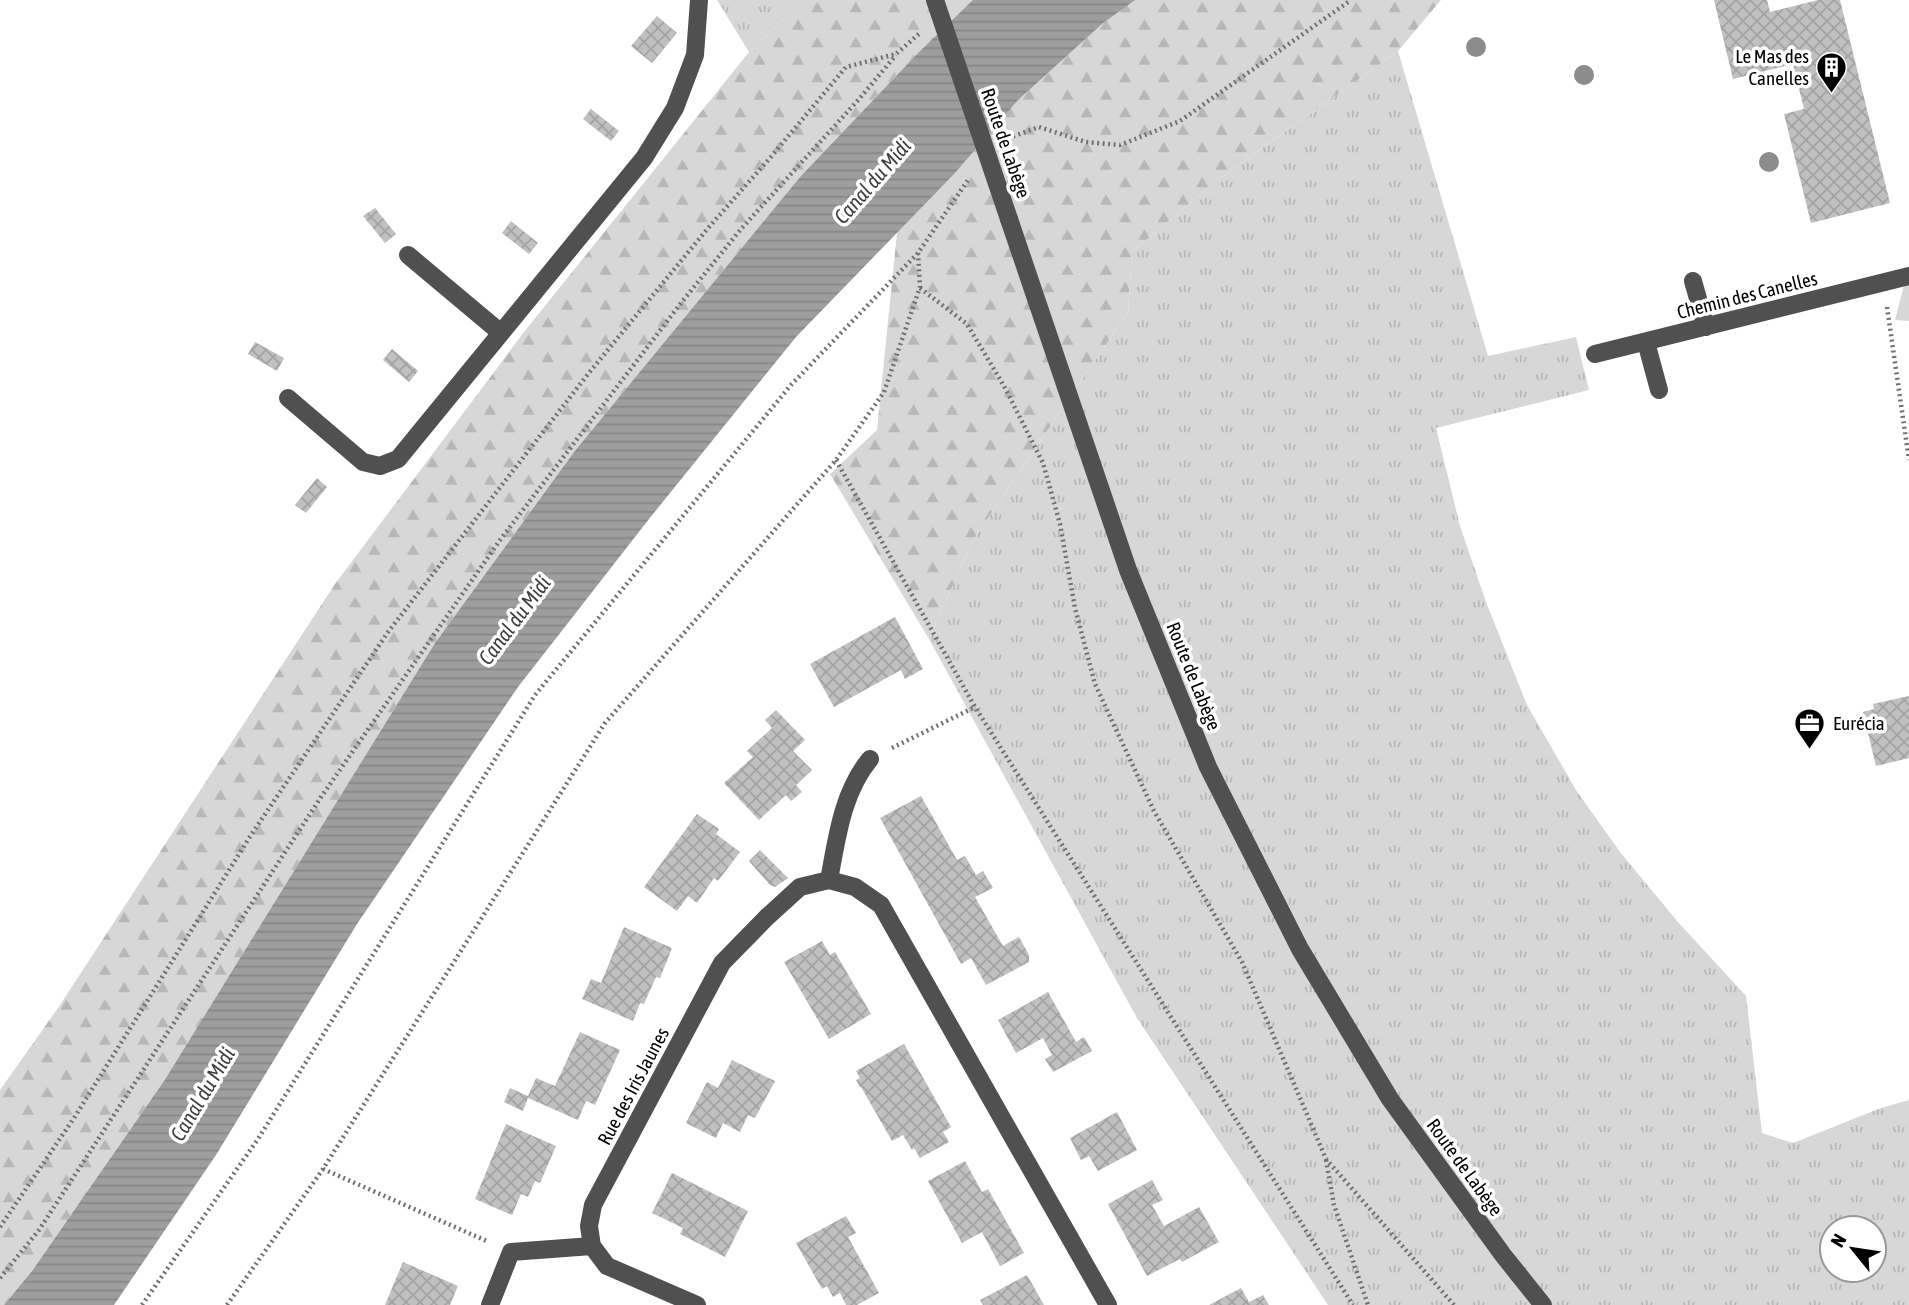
<svg xmlns="http://www.w3.org/2000/svg" width="1909" height="1305" font-family="'Asap Condensed',sans-serif">
<style>
.grass{fill:url(#grass-tufts);fill-rule:evenodd}
.forest{fill:url(#forest-firs)}
.pitch{fill:#d7d7d7}
.water{fill:url(#water-rules)}
.building{fill:url(#building-cross-hatch)}
.lines{fill:none;stroke-linecap:round;stroke-linejoin:round}
.path{stroke:#727272;stroke-width:4.5;stroke-dasharray:2 3.5;stroke-linecap:butt}
.minor{stroke:#505050;stroke-width:18}
.minor-bridge{stroke:#505050;stroke-width:18}
.tree{fill:#8c8c8c}
.labels{text-anchor:middle;dominant-baseline:central;stroke-width:7;stroke-linejoin:round;paint-order:stroke}
.poi-label{font-size:19px;fill:#000;stroke:#fff;text-anchor:end}
.street-label{font-size:19px;fill:#000;stroke:#fff}
.water-label{font-size:21px;font-style:italic;fill:#3f3f3f;stroke:#fff}
</style>
<defs>
<pattern id="grass-tufts" width="24" height="20" patternUnits="userSpaceOnUse" patternTransform="scale(1.75)"><rect width="24" height="20" fill="#d7d7d7"/><path d="M3 7l-1-3M5 7V3M7 7l1-3M15 17l-1-3M17 17v-4M19 17l1-3" fill="none" stroke="#b7b7b7"/></pattern>
<pattern id="forest-firs" width="22" height="20" patternUnits="userSpaceOnUse" patternTransform="scale(1.75)"><rect width="22" height="20" fill="#d7d7d7"/><path d="M5 1l3.5 6h-7zM16 11l3.5 6h-7z" fill="#b7b7b7"/></pattern>
<pattern id="water-rules" width="6" height="5" patternUnits="userSpaceOnUse" patternTransform="scale(1.75)"><rect width="6" height="5" fill="#9e9e9e"/><path d="M0 2.5h6" fill="none" stroke="#868686"/></pattern>
<pattern id="building-cross-hatch" width="8" height="8" patternUnits="userSpaceOnUse" patternTransform="scale(1.75)"><rect width="8" height="8" fill="#c0c0c0"/><path d="M0 0l8 8M0 8l8-8" fill="none" stroke="#a3a3a3"/></pattern>
</defs>
<rect width="100%" height="100%" fill="#fff"/>
<path class="grass" d="M717,0h87l-55,52z
M1398,51l90,305 88,-19 13,53 -153,38 24,98 26,76 41,103 49,85 44,62 57,69 69,75 16,137 31,10 88,-35 28,-8v205h-581l-191,-287 -208,-379 44,-99 155,-228 4,-60 84,-71zM1832,1228h42v42h-42z"/>
<path class="forest" d="M804,0h637l-43,51 -182,130 -84,71 -4,60 -155,228 -44,99 -99,-165 47,-44 38,-374 -115,121 -226,275 -139,191 -271,438 -132,190 -28,34h-4v-215l58,-82 277,-424 189,-252 225,-280z"/>
<path class="pitch" d="M1909,266v55l-14,-1z"/>
<path class="water" d="M973,0h162l-32,23 -85,77 -64,74 -158,163 -147,182 -131,168 -161,237 -141,231 -102,150h-110l28,-34 132,-190 271,-438 139,-191 226,-275 116,-122z"/>
<path class="building" d="M1714,0h53l3,12 48,-12h22l50,203 -79,20 -27,-109 20,-5 -11,-45 -60,15z
M657,16l20,17 -25,30 -21,-17z
M591,109l28,22 -8,10 -28,-22z
M375,208l21,26 -11,9 -22,-27z
M511,221l27,22 -9,11 -27,-21z
M255,342l29,16 -7,13 -29,-17z
M392,349l26,22 -9,11 -26,-22z
M317,478l10,9 -21,26 -11,-8z
M895,617l28,52 -18,10 -4,-9 -67,37 -24,-43z
M1909,696v62l-33,8 -13,-54 11,-3 -1,-5z
M776,710l29,30 -12,11 19,19 -16,15 6,7 -11,9 -5,-6 -27,25 -35,-37 29,-26 -6,-6 25,-23 -7,-8z
M921,796l36,64 8,-4 11,19 7,-4 10,17 -18,9 28,49 16,-9 10,18v7l-43,23 -15,-27 -10,6 -81,-146z
M697,814l22,15 -3,5 24,18 -22,29 -4,-3 -17,25 -9,-7 -11,15 -33,-24z
M760,850l28,28 -13,9 -5,-2 -21,-24z
M624,927l48,21 -12,30 -4,-1 -12,27 -4,-1 -7,18 -51,-22 9,-20 10,4z
M822,941l8,14 5,-3 36,62 -42,25 -45,-77z
M1048,992l28,50 8,-5 8,14 -39,21 -8,-13 7,-4 -9,-17 -27,15 -18,-33z
M580,1032l40,18 -25,55 -9,-4 -8,19 -50,-22 -5,13 -19,-9 6,-14 18,8 8,-18 19,8z
M904,1044l47,83 -8,5 6,10 -29,16 -6,-10 -2,2 -9,-15 -11,6 -31,-54h-1l-4,-7 4,-2 -4,-7z
M732,1060l43,21 -20,37 -7,-3 -8,17 -17,-9 -7,15 -30,-15 21,-41 11,6z
M1117,1112l20,38 -39,21 -9,-15 -8,4 -11,-22z
M506,1124l50,22 -16,37 -5,-2 -7,16 -7,-3 -9,21 -37,-16z
M965,1161l17,31 6,-3 36,64 -24,13 -18,-34 -20,11 -34,-62z
M672,1173l76,38 -23,46 -45,-23 3,-6 -31,-15z
M1152,1180l11,20 -11,5 12,21 35,-19 20,35 -37,20 -2,-3 -33,17 -39,-72z
M846,1216l10,17 -8,4 31,56 -22,12h-11l-6,-12 -7,4 -6,-11 -5,3 -26,-46z
M403,1262l55,24 -8,19h-65z
M1027,1275l17,30h-61l-3,-5z
M1241,1288l8,14 14,-7 6,10h-60z"/>
<g class="lines">
<path class="path" d="M1009,140l5,-4 25,-9 47,15 34,3 60,-24 171,-121
M920,288l47,36 37,62 39,77 17,61 15,84 20,76 59,127 88,151 84,197 128,146
M1887,307l22,153
M836,460l139,247 378,598
M892,748l83,-41
M1326,1160l8,45 34,100
M323,1169l166,73
M0,1227l74,-109 177,-283 137,-203 200,-258 121,-147 61,-69 76,-91 50,-13 24,-21
M0,1278l39,-48 282,-433 179,-257 181,-237 60,-74 119,-131 36,-43
M142,1305l116,-166 277,-444 256,-310 127,-132 50,-73
M227,1305l96,-136 282,-446 231,-263 48,-68 36,-105 -2,-34"/>
<path class="minor" d="M1009,219l119,351 80,197 92,182 90,150 113,156 40,50
M408,255l93,78
M1693,281l13,46
M1646,342l13,48
M1595,354l314,-78
M288,398l75,64 17,4 18,-7 246,-301 31,-50 20,-53 4,-55
M829,880c8,-42 13,-87 41,-121
M490,1305l21,-53 81,-6
M697,1305l-90,-39 -15,-20 -3,-20 4,-21 129,-242 45,-46 33,-30 29,-7 26,7 26,18 227,400"/>
<path class="minor-bridge" d="M935,0l74,219"/>
</g>
<g class="tree">
<circle cx="1476" cy="47" r="10"/>
<circle cx="1584" cy="75" r="10"/>
<circle cx="1769" cy="162" r="10"/>
</g>
<defs>
<symbol id="building-pin" viewBox="-11 -11 22 30"><path d="M0 17L-7.5 6A9.5 9.5 0 1 1 7.5 6Z" fill="#000" stroke="#fff"/><path d="M-4-6H4V6H1V3H-1V6H-4ZM-2.5-4.3h1.7v1.8h-1.7ZM.8-4.3h1.7v1.8H.8ZM-2.5-1h1.7V.8h-1.7ZM.8-1h1.7V.8H.8Z" fill="#fff"/></symbol>
<symbol id="office-pin" viewBox="-11 -11 22 30"><path d="M0 17L-7.5 6A9.5 9.5 0 1 1 7.5 6Z" fill="#000" stroke="#fff"/><path d="M-6-3h4V-5.5h4V-3h4V5H-6ZM-1-4.5V-3h2v-1.5ZM-6 0V1H6V0Z" fill="#fff"/></symbol>
</defs>
<g fill-rule="evenodd">
<use href="#building-pin" x="1814" y="50" width="35" height="47"/>
<use href="#office-pin" x="1792" y="706" width="35" height="47"/>
</g>
<g class="labels">
<g class="poi-label">
<text x="1809" y="56">Le Mas des<tspan x="1809" dy="22">Canelles</tspan></text>
<text x="1833" y="723" text-anchor="start">Eurécia</text>
</g>
<g class="street-label">
<text transform="translate(1006 143) rotate(71)">Route de Labège</text>
<text transform="translate(1747 295) rotate(-14)">Chemin des Canelles</text>
<text transform="translate(1194 676) rotate(68)">Route de Labège</text>
<text transform="translate(633 1086) rotate(-62)">Rue des Iris Jaunes</text>
<text transform="translate(1465 1167) rotate(54)">Route de Labège</text>
</g>
<g class="water-label">
<text transform="translate(872 181) rotate(-49)">Canal du Midi</text>
<text transform="translate(514 620) rotate(-53)">Canal du Midi</text>
<text transform="translate(202 1094) rotate(-59)">Canal du Midi</text>
</g>
</g>
<g transform="translate(1853 1249) rotate(300)"><circle r="33" fill="#ffffff" stroke="#999999" stroke-width="2"/>
<path d="M0-5L12 26L0 18L-12 26Z" fill="#000000"/>
<text y="-10" font-size="19" font-weight="bold" text-anchor="middle" fill="#000000">N</text>
</g>
</svg>
